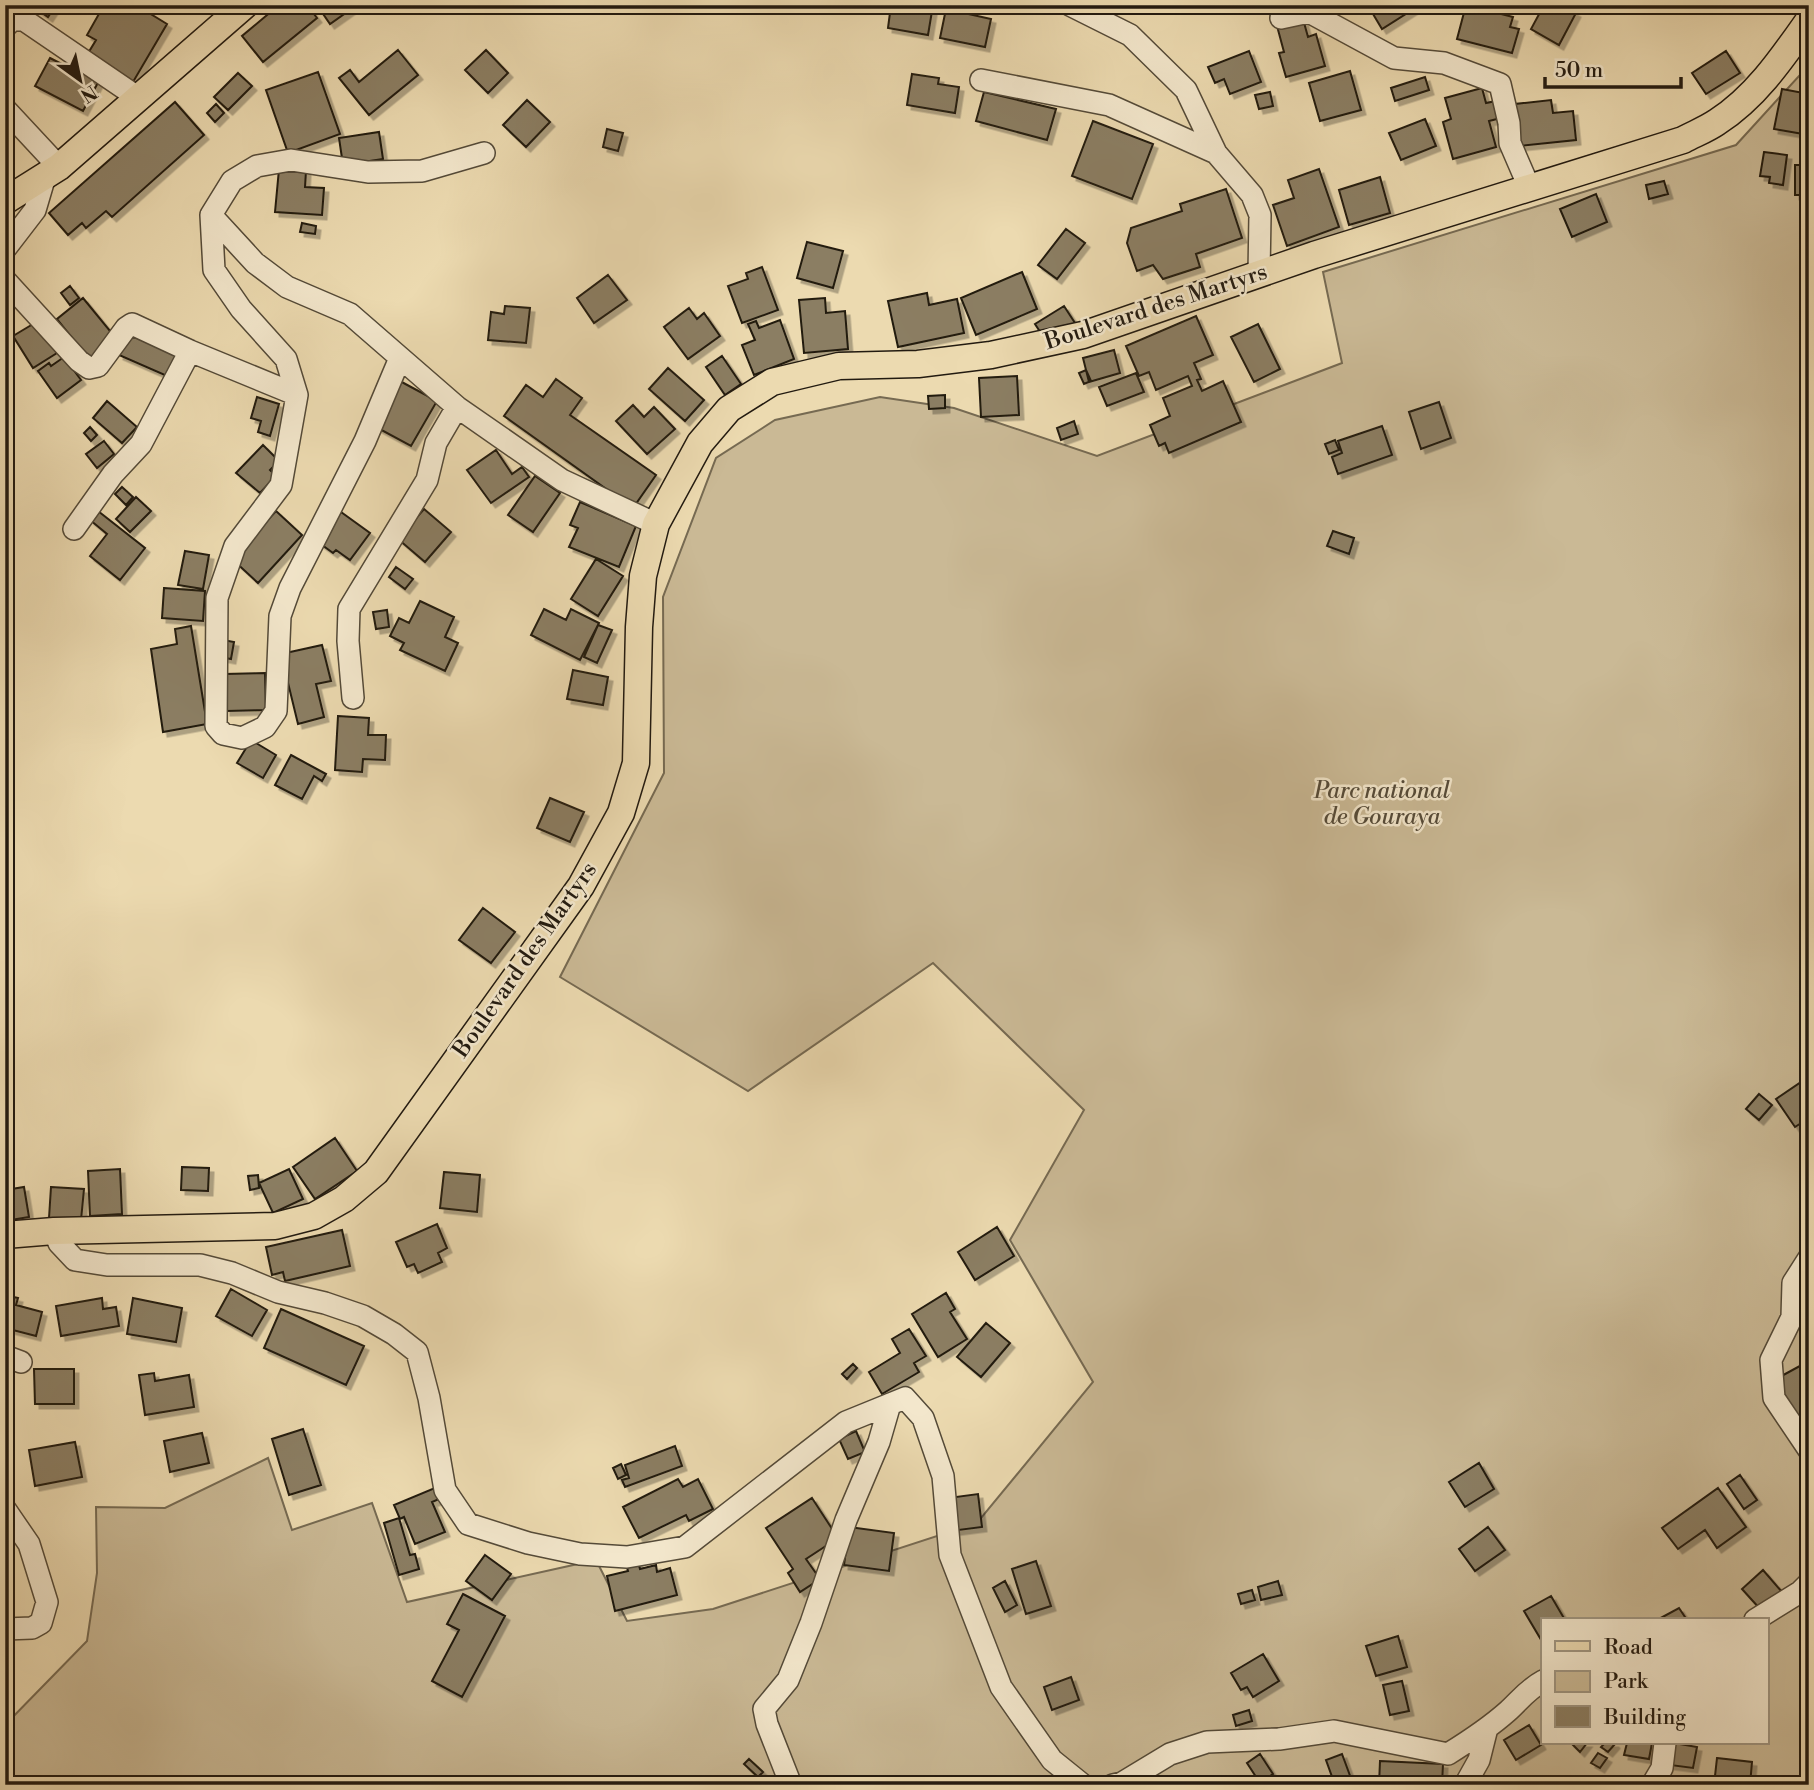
<svg xmlns="http://www.w3.org/2000/svg" width="1814" height="1790" font-family="'Libre Bodoni',serif">
<style>
.green{fill:#cab995;stroke:#766a52;stroke-width:2;fill-rule:evenodd}
.building{fill:#8b7e63;stroke:#221a10;stroke-width:2;filter:url(#shadow)}
.lines{fill:none;stroke-linecap:round;stroke-linejoin:round}
.minor-casing{stroke:#544a38;stroke-width:24}
.major-casing{stroke:#221a10;stroke-width:29}
.minor{stroke:#f3e7cc;stroke-width:21}
.major{stroke:#ecdab0;stroke-width:26}
.labels{text-anchor:middle;dominant-baseline:central;stroke-width:5;stroke-linejoin:round;paint-order:stroke}
.street-label{font-size:23px;fill:#221a10;stroke:#f3e7cc}
.park-label{font-size:23px;font-style:italic;fill:#544a38;stroke:#f3e7cc}
</style>
<defs>
<filter id="shadow"><feDropShadow dx="4.5" dy="4.5" stdDeviation="0" flood-color="#0004"/></filter>
</defs>
<rect width="100%" height="100%" fill="#ecdab0"/>
<filter id="stains"><feTurbulence type="fractalNoise" baseFrequency=".00286" numOctaves="4"/><feColorMatrix values="0 0 0 0 .2 0 0 0 0 .09 0 0 0 0 .02 0 0 0 .5 -.17"/></filter>
<radialGradient id="worn" r=".72"><stop offset=".6" stop-color="#630" stop-opacity="0"/><stop offset="1" stop-color="#630" stop-opacity=".3"/></radialGradient>
<path class="green" d="M1809,65v1720h-1804v-60l82,-84 10,-68 -1,-66 69,1 103,-50 24,72 80,-27 35,99 189,-42 31,61 86,-12 264,-86 116,-141 -83,-142 74,-130 -151,-147 -185,128 -188,-114 104,-204 -1,-176 53,-139 59,-38 105,-23 74,11 143,48 245,-93 -19,-91 413,-127zM1543,1620h224v123h-224z"/>
<path class="building" d="M31,5h25l-8,12z
M104,5h38l-1,3 26,16 -34,58 -46,-27 9,-15 -9,-5z
M279,5h28l10,13 -54,44 -21,-26z
M317,5h40l-27,19z
M891,5h42l-5,30 -40,-7z
M1384,5h36l-38,24 -9,-15z
M1466,5l47,12 -3,10 9,2 -7,24 -55,-14z
M1544,5h17l15,8 -17,32 -28,-16z
M946,9l45,10 -6,28 -45,-9z
M1303,19l5,18 8,-3 9,32 -39,11 -7,-24 5,-1 -7,-26z
M398,50l20,25 -49,40 -30,-37 11,-8 9,12z
M486,50l22,23 -20,20 -23,-23z
M1249,51l12,31 -31,12 -6,-15 -9,4 -7,-16z
M1726,51l14,22 -34,21 -14,-21z
M50,58l29,15 4,-6 18,10 -18,34 -48,-25z
M1350,71l11,39 -41,11 -11,-38z
M318,72l22,62 -52,19 -22,-63z
M238,73l14,13 -24,24 -14,-13z
M912,74l27,4 -1,6 21,3 -4,26 -48,-8z
M1425,77l4,13 -34,11 -4,-13z
M1482,88l4,15 10,-2 5,17 -12,3 7,26 -43,12 -10,-37 8,-3 -6,-21z
M1782,89l27,5v41l-35,-6z
M984,92l72,17 -9,31 -71,-19z
M1270,92l3,14 -14,3 -4,-14z
M527,100l23,22 -24,25 -23,-22z
M1551,100l2,13 20,-2 3,29 -57,6 -4,-42z
M175,102l29,33 -92,82 -6,-6 -20,17 -4,-5 -14,12 -19,-22z
M216,104l8,9 -9,9 -8,-9z
M1425,119l11,27 -35,14 -12,-27z
M1093,121l60,23 -21,55 -60,-23z
M607,129l16,4 -5,18 -15,-4z
M379,132l4,27 -40,6 -4,-27z
M1764,152l23,3 -4,30 -14,-2 1,-6 -10,-1z
M1795,165h14v30h-14z
M279,169l27,2 -1,16 19,1 -2,27 -47,-3z
M1319,169l20,58 -52,19 -14,-41 21,-7 -6,-18z
M1380,177l10,36 -41,12 -10,-35z
M1664,181l4,13 -19,5 -3,-14z
M1226,189l16,49 -46,16 4,13 -37,12 -10,-14 -16,6 -10,-28 4,-15 51,-17 -2,-7z
M1596,194l11,28 -35,15 -12,-28z
M302,223l14,3 -1,8 -15,-2z
M1066,229l19,14 -28,36 -19,-14z
M807,242l36,9 -10,37 -36,-10z
M762,267l16,43 -36,13 -14,-37 20,-7 -2,-6z
M1022,272l15,37 -61,26 -15,-37z
M608,275l19,25 -33,23 -17,-25z
M70,286l9,12 -9,7 -9,-12z
M927,293l2,12 28,-6 7,34 -66,14 -10,-46z
M83,298l32,39 -26,22 -32,-40z
M825,298l1,15 19,-2 3,38 -44,4 -5,-53z
M505,306l25,2 -4,35 -38,-3 3,-28 13,2z
M1064,306l11,17 -29,18 -11,-17z
M689,308l8,11 7,-6 16,23 -32,23 -24,-32z
M1196,316l17,39 -19,8 7,16 -4,1 5,11 21,-10 18,41 -72,31 -4,-10 -6,3 -9,-21 20,-9 -7,-18 29,-12 -4,-10 -32,14 -7,-18 -10,4 -13,-30z
M780,320l14,39 -40,16 -12,-30 13,-5 -7,-16 8,-3 3,7z
M38,321l19,32 -24,15 -20,-32z
M1258,324l22,45 -26,13 -23,-45z
M128,333l49,20 -10,23 -48,-21z
M1114,350l6,23 -31,9 -6,-24z
M722,356l19,28 -16,11 -19,-28z
M64,357l17,23 -24,18 -19,-27 11,-8 2,3z
M668,368l36,32 -19,21 -36,-32z
M1086,370l5,11 -7,3 -5,-11z
M1136,373l8,19 -37,14 -8,-19z
M1017,376l2,39 -38,2 -2,-39z
M556,379l26,19 -12,17 86,60 -23,33 -129,-92 22,-31 17,12z
M398,380l39,21 -26,45 -37,-20z
M945,395v13l-16,1 -1,-13z
M257,397l22,7 -9,32 -12,-4 3,-11 -10,-3z
M107,401l30,26 -15,16 -29,-25z
M1439,402l12,36 -30,11 -12,-37z
M633,405l11,12 10,-10 21,22 -28,25 -31,-33z
M1074,421l4,13 -17,6 -4,-12z
M1382,426l10,29 -54,19 -6,-17 10,-4 -4,-12z
M90,427l7,8 -6,6 -7,-8z
M1335,440l4,10 -10,4 -4,-10z
M104,441l10,13 -17,14 -11,-14z
M263,445l16,16 -9,9 6,6 -16,17 -24,-20z
M496,450l16,24 10,-7 7,10 -38,26 -24,-33z
M535,476l25,17 -27,39 -25,-17z
M122,487l11,10 -7,8 -11,-11z
M136,497l15,14 -21,21 -14,-13z
M580,502l56,24 -17,41 -50,-20 9,-19 -8,-3z
M424,509l27,23 -26,30 -27,-23z
M98,511l47,37 -25,32 -30,-24 17,-22 -17,-14z
M276,511l26,24 -44,48 -26,-24z
M341,512l29,21 -20,27 -14,-10 -3,3 -15,-11z
M1333,531l21,7 -5,16 -22,-8z
M185,551l24,4 -6,34 -25,-4z
M596,559l27,17 -25,40 -27,-17z
M396,567l17,12 -8,10 -16,-12z
M164,588l41,3 -2,30 -41,-3z
M420,601l34,16 -9,20 13,6 -13,28 -45,-21 4,-7 -14,-7 9,-18 10,5z
M544,609l22,11 5,-11 28,14 -19,37 -49,-25z
M387,610l2,17 -13,2 -3,-17z
M598,625l14,5 -15,33 -13,-6z
M191,626l16,98 -44,8 -12,-83 26,-5 -2,-15z
M223,640l11,2 -3,17 -11,-2z
M322,645l9,36 -15,3 8,33 -26,7 -17,-70z
M573,670l35,7 -5,28 -36,-6z
M265,673l1,37 -40,1 -1,-37z
M338,716l31,2 -1,17h18l-1,25 -22,-1 -1,13 -27,-2z
M251,740l25,15 -13,23 -26,-15z
M291,755l35,19 -4,7 -8,-5 -12,23 -27,-14z
M550,798l34,14 -14,30 -33,-14z
M483,908l32,24 -24,31 -32,-23z
M1807,1078l2,3v37l-14,9 -19,-28z
M1759,1094l13,11 -13,15 -13,-11z
M335,1138l22,33 -42,28 -22,-32z
M182,1167l27,1 -1,23 -27,-1z
M120,1169l2,45 -32,2 -2,-45z
M289,1169l14,30 -30,14 -14,-30z
M444,1172l36,3 -3,37 -37,-4z
M258,1175l1,13 -9,2 -2,-14z
M24,1187l5,30 -24,4v-31z
M51,1187l33,2 -3,31 -32,-2z
M437,1224l10,24 -9,5 4,9 -24,11 -4,-9 -7,3 -11,-25z
M997,1227l17,29 -39,24 -17,-28z
M342,1230l8,36 -65,15 -2,-9 -11,3 -6,-28z
M231,1289l36,21 -15,26 -36,-20z
M946,1293l9,16 -5,3 17,27 -29,18 -26,-43z
M5,1295l13,3 -2,7 26,7 -6,24 -31,-8z
M102,1298l1,11 13,-2 3,19 -58,10 -5,-30z
M133,1298l49,10 -6,34 -49,-8z
M281,1309l83,37 -18,39 -82,-37z
M986,1323l24,20 -29,34 -24,-20z
M909,1329l17,27 -12,7 5,9 -37,22 -13,-22 31,-19 -8,-14z
M1809,1361v76l-1,1 -32,-59z
M853,1364l4,4 -10,11 -5,-5z
M34,1369h40v35h-39z
M154,1373l1,8 34,-6 5,32 -49,8 -6,-40z
M303,1429l18,56 -32,10 -17,-56z
M856,1431l9,21 -17,7 -9,-20z
M202,1433l7,30 -39,9 -6,-31z
M75,1442l7,35 -47,9 -6,-36z
M675,1446l7,20 -57,21 -3,-7 7,-2 -4,-13z
M1479,1463l15,26 -29,18 -16,-25z
M621,1464l5,11 -8,4 -5,-11z
M1740,1475l17,25 -13,9 -17,-25z
M678,1479l5,8 15,-8 15,30 -24,12 -3,-6 -47,23 -16,-31z
M442,1485l4,11 -14,6 13,30 -30,12 -11,-27 -4,2 -6,-14z
M1718,1488l28,39 -29,21 -12,-18 -27,19 -16,-21z
M978,1494l4,33 -31,4 -3,-33z
M812,1498l26,40 -32,21 14,20 -20,13 -12,-19 5,-4 -27,-41z
M399,1518l11,37 5,-1 4,15 -20,6 -15,-52z
M849,1527l45,6 -5,38 -45,-6z
M1488,1527l17,23 -30,21 -16,-22z
M485,1555l26,19 -19,26 -26,-19z
M1036,1561l15,45 -25,8 -14,-45z
M638,1562l2,7 16,-4 1,7 13,-4 7,27 -62,16 -8,-35 21,-5 -2,-7z
M1763,1570l19,22 -21,18 -19,-21z
M1005,1581l12,24 -12,7 -12,-24z
M1278,1581l4,14 -21,5 -3,-13z
M1252,1590l3,10 -14,4 -3,-10z
M463,1594l42,22 -43,81 -30,-16 27,-51 -12,-6z
M1551,1596l14,24h-22v23l-19,-32z
M1679,1608l8,12h-30z
M1398,1636l9,31 -31,9 -10,-30z
M1263,1654l16,27 -26,16 -6,-10 -6,3 -10,-17z
M1071,1677l8,23 -27,10 -8,-23z
M1402,1681l7,30 -19,4 -7,-30z
M1249,1710l3,11 -16,5 -3,-11z
M1529,1725l12,20 -25,15 -12,-20z
M1571,1743h16l-7,9z
M1605,1743h9l1,1 -7,8 -7,-5z
M1627,1743h25l-3,16 -25,-4z
M1674,1743l23,4 -4,21 -23,-3z
M1598,1753l9,5 -7,10 -9,-5z
M1260,1754l13,20 -13,9 -13,-20z
M1342,1754l10,27 -17,4 -9,-25z
M1717,1758l35,4 -2,23h-36z
M749,1759l14,13 -5,5 -14,-13z
M1380,1761l63,3 -1,21h-63z"/>
<g class="lines">
<defs>
<path id="minor" d="M1070,5l60,30 56,55 30,63 36,42 8,20 -1,59
M1281,18l28,-6 85,46 50,5 56,21 9,39 1,20 19,44
M5,27l7,-7h12l116,79
M981,80l128,25 107,48
M5,109l54,58
M211,215l44,48 32,24 63,27 107,93 105,73 94,44 -1,4
M5,249l30,-39 10,-34
M5,280l74,81 10,7 9,-2 28,-38 6,-4 58,27 107,44
M400,358l-35,83 -75,147 -10,28 -4,95 -11,16 -23,11 -19,-4 -7,-8 1,-128 18,-52 46,-61 16,-90 -11,-36 -45,-50 -27,-39 -3,-55 21,-34 25,-15 34,-6 77,12 54,-1 62,-18
M74,529l39,-55 28,-30 49,-93
M353,698l-5,-57 1,-32 78,-129 9,-37 21,-36
M54,1231l5,12 16,17 32,5h93l32,8 46,19 47,11 38,13 31,18 23,18 12,46 16,92 23,34 60,19 52,11 47,3 58,-10 161,-125 59,-24 18,20 20,58 7,79 51,132 51,73 31,25
M1809,1258l-16,25 -1,34 -21,43 3,38 35,52
M5,1356l16,6
M5,1509l24,35 18,58 -6,21 -9,5 -27,1
M1755,1620l45,-28 9,-9
M791,1785l-24,-61 -3,-15 24,-29 23,-57 35,-103 33,-78 11,-38
M1113,1785l9,-2 48,-29 37,-12 72,-3 55,-8 114,23c21,-13 42,-27 60,-43 12,-11 20,-22 35,-30
M1465,1785l14,-25 8,-32
M1652,1785l10,-17 3,-25"/>
<path id="major" d="M5,201l54,-34 186,-162
M5,1235l49,-4 221,-5 39,-10 30,-17 32,-27 205,-286 40,-73 15,-50 3,-136 4,-51 13,-52 44,-81 29,-34 43,-27 67,-16 79,-2 73,-9 92,-20 231,-80 369,-115c11,-6 24,-11 34,-18 39,-25 66,-65 92,-102"/>
</defs>
<use href="#minor" class="minor-casing"/>
<use href="#major" class="major-casing"/>
<use href="#minor" class="minor"/>
<use href="#major" class="major"/>
</g>
<g class="labels">
<g class="street-label">
<text transform="translate(1156 307) rotate(-18)">Boulevard des Martyrs</text>
<text transform="translate(525 960) rotate(-55)">Boulevard des Martyrs</text>
</g>
<g class="park-label">
<text x="1382" y="791">Parc national<tspan x="1382" dy="26">de Gouraya</tspan></text>
</g>
</g>
<rect width="1814" height="1790" fill="none" stroke="#ecdab0" stroke-width="28"/>
<rect x="7" y="7" width="1800" height="1776" fill="none" stroke="#221a10" stroke-width="3.5"/>
<rect x="14" y="14" width="1786" height="1762" fill="none" stroke="#221a10" stroke-width="2"/>
<rect x="1541" y="1618" width="228" height="126" fill="#f3e7cc" stroke="#9f9581" stroke-width="2"/>
<rect x="1555" y="1641" width="35" height="10" fill="#ecdab0" stroke="#9f9581" stroke-width="2"/>
<text x="1604" y="1654" font-size="21" fill="#221a10">Road</text>
<rect x="1555" y="1671" width="35" height="21" fill="#cab995" stroke="#9f9581" stroke-width="2"/>
<text x="1604" y="1688" font-size="21" fill="#221a10">Park</text>
<rect x="1555" y="1706" width="35" height="21" fill="#8b7e63" stroke="#9f9581" stroke-width="2"/>
<text x="1604" y="1724" font-size="21" fill="#221a10">Building</text>
<g transform="translate(80 80) rotate(147)" stroke="#f3e7cc" stroke-width="5" paint-order="stroke">
<path d="M0-5L12 26L0 18L-12 26Z" fill="#221a10"/>
<text y="-10" font-size="19" font-weight="bold" text-anchor="middle" fill="#221a10">N</text>
</g>
<path d="M1545 77v10h136v-10" fill="none" stroke="#221a10" stroke-width="3.5"/>
<text x="1555" y="77" font-size="21" fill="#221a10" stroke="#f3e7cc" stroke-width="5" paint-order="stroke">50 m</text>
<rect width="100%" height="100%" filter="url(#stains)"/>
<rect width="100%" height="100%" fill="url(#worn)"/>
</svg>
